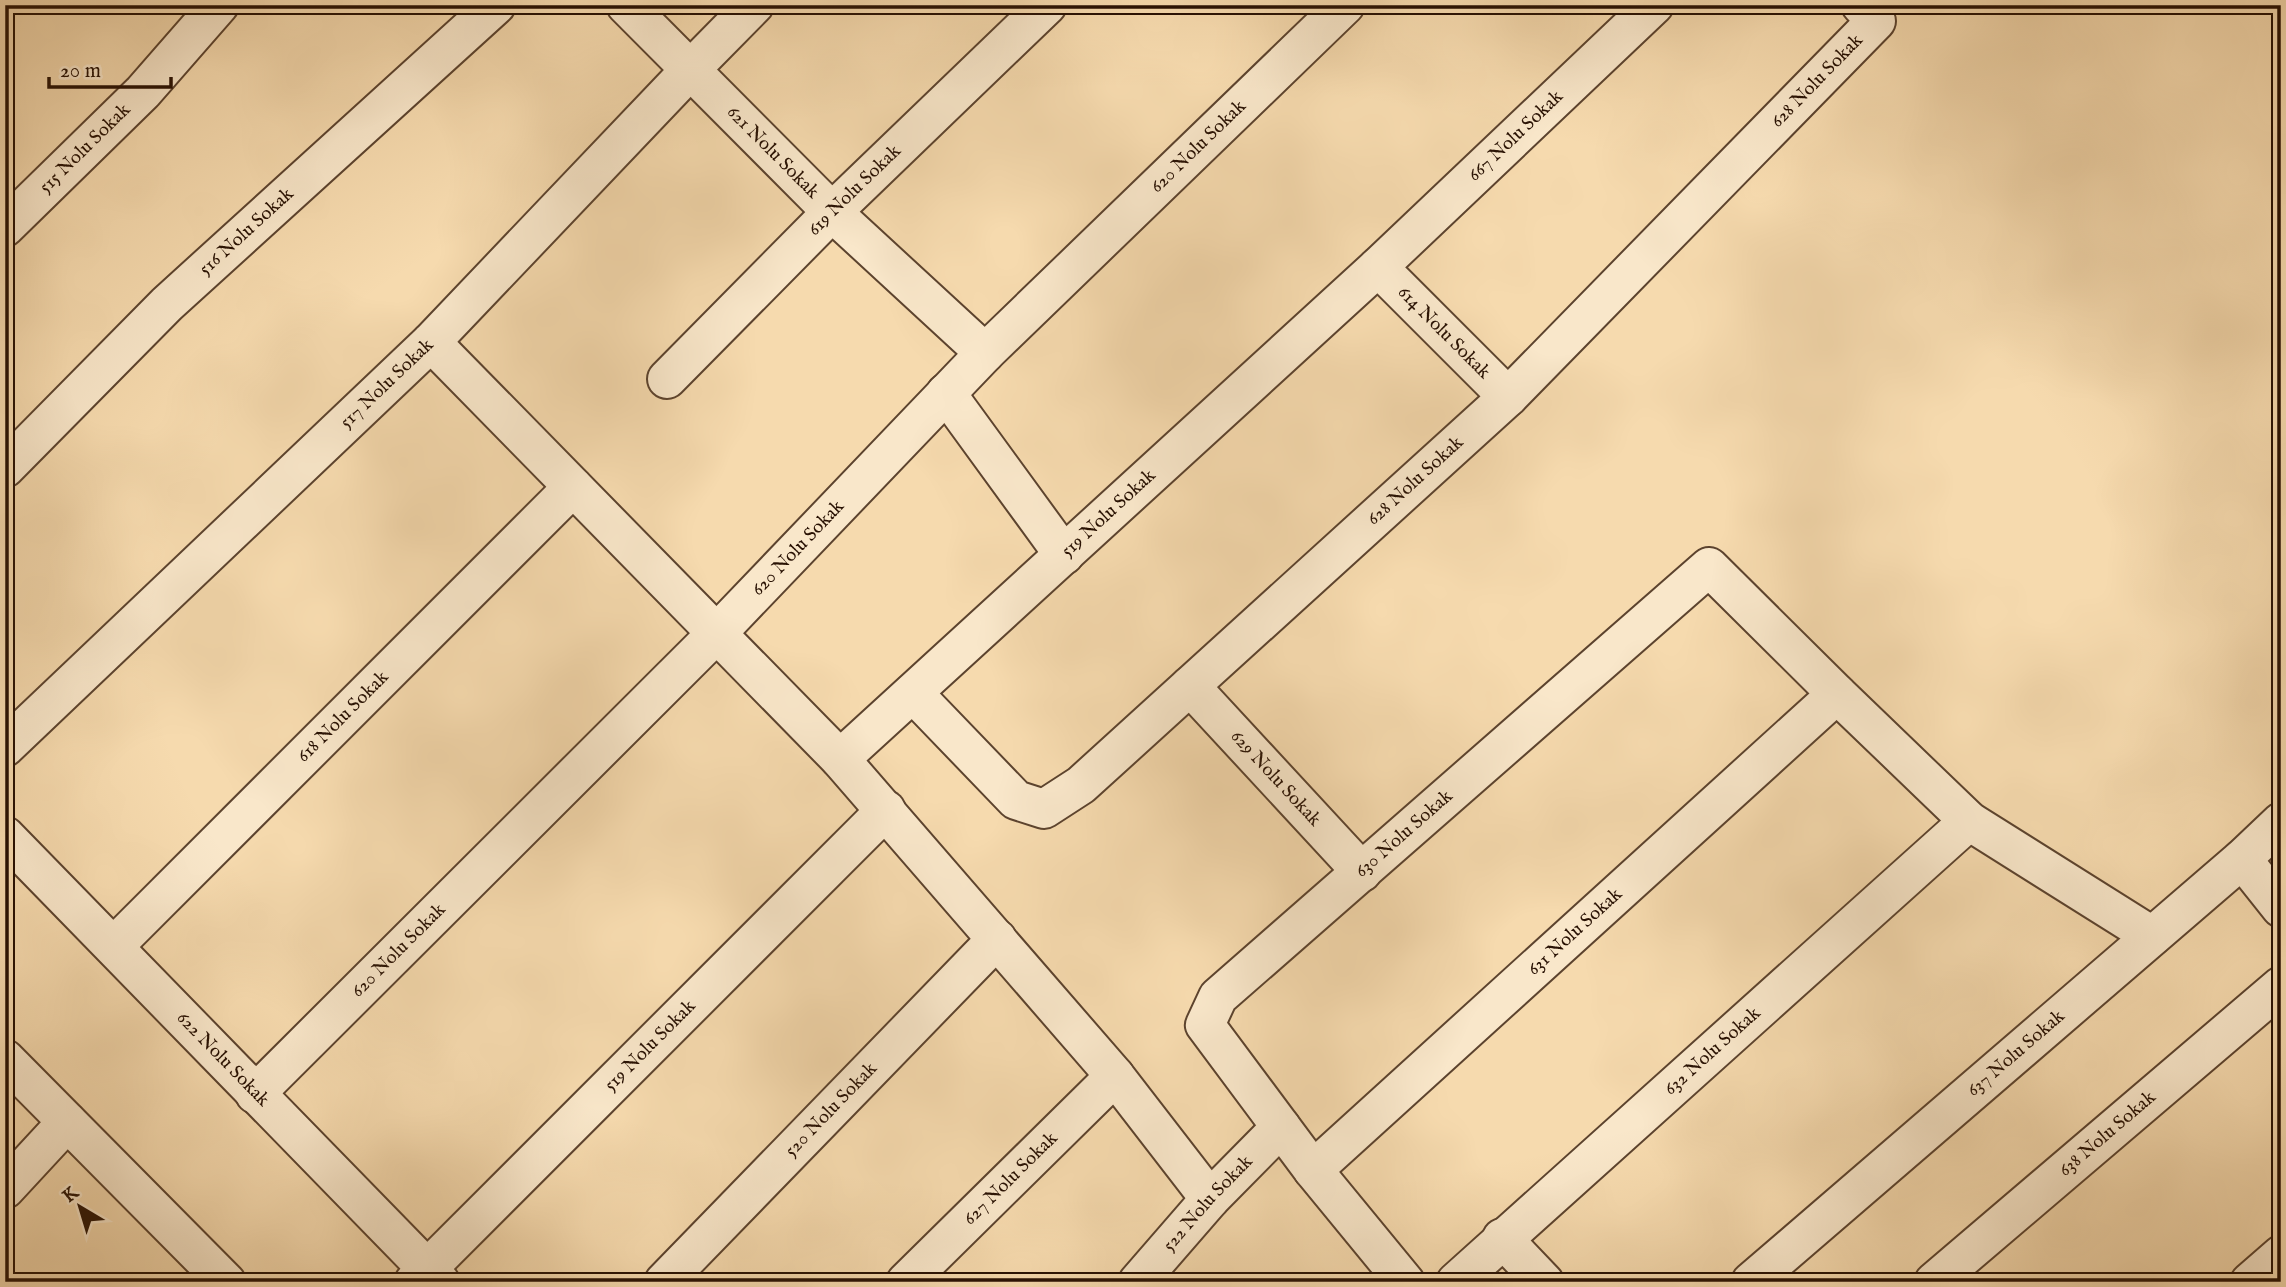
<svg xmlns="http://www.w3.org/2000/svg" width="2286" height="1287" font-family="'IM FELL English',serif">
<style>
.lines{fill:none;stroke-linecap:round;stroke-linejoin:round}
.street-casing{stroke:#5c432e;stroke-width:42}
.street{stroke:#f9e7ca;stroke-width:38}
.labels{text-anchor:middle;dominant-baseline:central;stroke-width:7;stroke-linejoin:round;paint-order:stroke}
.street-label{font-size:19px;fill:#281103;stroke:#f9e7ca}
</style>
<rect width="100%" height="100%" fill="#f6daae"/>
<filter id="stains"><feTurbulence type="fractalNoise" baseFrequency=".00286" numOctaves="4"/><feColorMatrix values="0 0 0 0 .2 0 0 0 0 .09 0 0 0 0 .02 0 0 0 .5 -.17"/></filter>
<radialGradient id="worn" r=".72"><stop offset=".6" stop-color="#630" stop-opacity="0"/><stop offset="1" stop-color="#630" stop-opacity=".3"/></radialGradient>
<g class="lines">
<defs>
<g id="street">
<path id="s1" d="M626,5l206,207 153,141"/>
<path id="s2" d="M5,227l138,-135 76,-87"/>
<path id="s3" d="M1378,267l130,130"/>
<path d="M431,342l409,417 275,317 95,123"/>
<path id="s4" d="M667,379l165,-167 215,-207"/>
<path d="M946,393l118,162"/>
<path id="s5" d="M5,468l162,-164 329,-299"/>
<path id="s6" d="M1190,686l172,186"/>
<path id="s7" d="M913,693l103,107 28,9 37,-24 427,-388 368,-376 -15,-16"/>
<path id="s8" d="M5,747l426,-405 260,-273 63,-64"/>
<path id="s9" d="M840,759l538,-492 276,-262"/>
<path id="s10" d="M5,836l435,446"/>
<path d="M2242,859l39,49"/>
<path id="s11" d="M114,946l459,-459"/>
<path d="M5,1059l221,223"/>
<path id="s12" d="M255,1094l462,-461 268,-280 360,-348"/>
<path id="s13" d="M1313,1170l524,-476"/>
<path d="M5,1189l62,-67"/>
<path d="M1502,1238l42,44"/>
<path id="s14" d="M414,1282l472,-472"/>
<path id="s15" d="M664,1282l333,-343"/>
<path id="s16" d="M906,1282l209,-206"/>
<path id="s17" d="M1138,1282l72,-83 71,-72"/>
<path id="s18" d="M1405,1282l-92,-112 -108,-145 13,-28 491,-430 128,127 132,127 183,115"/>
<path id="s19" d="M1456,1282l513,-461"/>
<path id="s20" d="M1751,1282l491,-423 39,-37"/>
<path id="s21" d="M1934,1282l347,-296"/>
<path d="M2250,1282l31,-27"/>
</g>
</defs>
<use href="#street" class="street-casing"/>
<use href="#street" class="street"/>
</g>
<g class="labels">
<g class="street-label">
<text stroke="none"><textPath href="#s7" startOffset="1241">628 Nolu Sokak</textPath></text>
<text stroke="none"><textPath href="#s9" startOffset="919">667 Nolu Sokak</textPath></text>
<text stroke="none"><textPath href="#s12" startOffset="1337">620 Nolu Sokak</textPath></text>
<text stroke="none"><textPath href="#s2" startOffset="112">515 Nolu Sokak</textPath></text>
<text stroke="none"><textPath href="#s1" startOffset="208">621 Nolu Sokak</textPath></text>
<text stroke="none"><textPath href="#s4" startOffset="266">619 Nolu Sokak</textPath></text>
<text stroke="none"><textPath href="#s5" startOffset="338">516 Nolu Sokak</textPath></text>
<text stroke="none"><textPath href="#s3" startOffset="93">614 Nolu Sokak</textPath></text>
<text stroke="none"><textPath href="#s8" startOffset="527">517 Nolu Sokak</textPath></text>
<text stroke="none"><textPath href="#s7" startOffset="674">628 Nolu Sokak</textPath></text>
<text stroke="none"><textPath href="#s9" startOffset="364">519 Nolu Sokak</textPath></text>
<text stroke="none"><textPath href="#s12" startOffset="770">620 Nolu Sokak</textPath></text>
<text stroke="none"><textPath href="#s11" startOffset="324">618 Nolu Sokak</textPath></text>
<text stroke="none"><textPath href="#s6" startOffset="126">629 Nolu Sokak</textPath></text>
<text stroke="none"><textPath href="#s18" startOffset="604">630 Nolu Sokak</textPath></text>
<text stroke="none"><textPath href="#s13" startOffset="354">631 Nolu Sokak</textPath></text>
<text stroke="none"><textPath href="#s12" startOffset="203">620 Nolu Sokak</textPath></text>
<text stroke="none"><textPath href="#s14" startOffset="334">519 Nolu Sokak</textPath></text>
<text stroke="none"><textPath href="#s19" startOffset="345">632 Nolu Sokak</textPath></text>
<text stroke="none"><textPath href="#s20" startOffset="350">637 Nolu Sokak</textPath></text>
<text stroke="none"><textPath href="#s10" startOffset="312">622 Nolu Sokak</textPath></text>
<text stroke="none"><textPath href="#s15" startOffset="240">520 Nolu Sokak</textPath></text>
<text stroke="none"><textPath href="#s21" startOffset="228">638 Nolu Sokak</textPath></text>
<text stroke="none"><textPath href="#s16" startOffset="147">627 Nolu Sokak</textPath></text>
<text stroke="none"><textPath href="#s17" startOffset="105">522 Nolu Sokak</textPath></text>
</g>
</g>
<rect width="2286" height="1287" fill="none" stroke="#f6daae" stroke-width="28"/>
<rect x="7" y="7" width="2272" height="1273" fill="none" stroke="#281103" stroke-width="3.5"/>
<rect x="14" y="14" width="2258" height="1259" fill="none" stroke="#281103" stroke-width="2"/>
<g transform="translate(80 1207) rotate(322)" stroke="#f9e7ca" stroke-width="5" paint-order="stroke">
<path d="M0-5L12 26L0 18L-12 26Z" fill="#281103"/>
<text y="-10" font-size="19" font-weight="bold" text-anchor="middle" fill="#281103">K</text>
</g>
<path d="M49 77v10h122v-10" fill="none" stroke="#281103" stroke-width="3.5"/>
<text x="60" y="77" font-size="21" fill="#281103" stroke="#f9e7ca" stroke-width="5" paint-order="stroke">20 m</text>
<rect width="100%" height="100%" filter="url(#stains)"/>
<rect width="100%" height="100%" fill="url(#worn)"/>
</svg>
